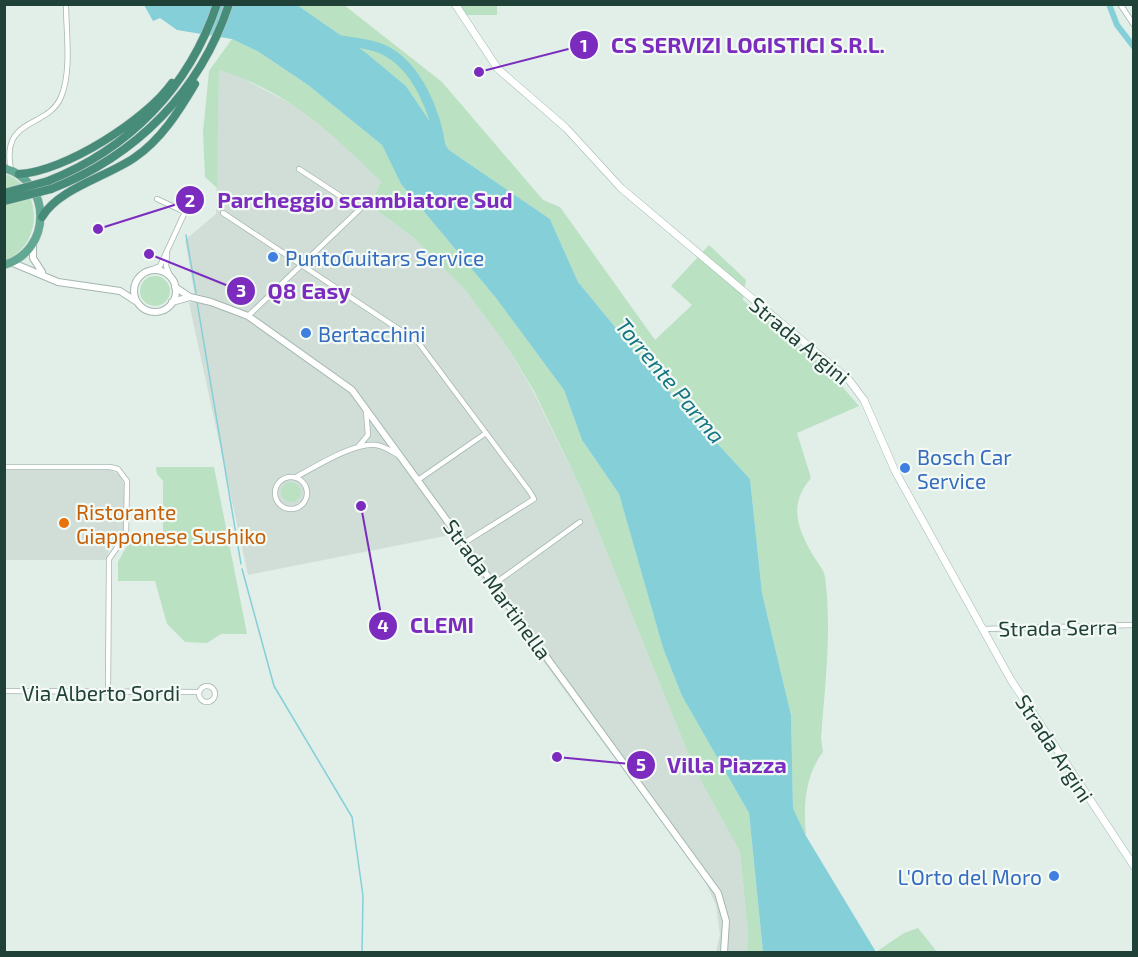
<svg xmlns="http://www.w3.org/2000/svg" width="1138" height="957" font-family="'Exo 2',sans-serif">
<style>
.built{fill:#d0ded7}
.green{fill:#b9e1c2}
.water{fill:#85cfd8}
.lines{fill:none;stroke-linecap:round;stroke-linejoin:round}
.stream{stroke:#85cfd8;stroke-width:1.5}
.canal{stroke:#85cfd8;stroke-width:6}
.river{stroke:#85cfd8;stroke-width:10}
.minor-casing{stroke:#a4b7af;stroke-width:6}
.tertiary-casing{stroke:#a4b7af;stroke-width:8}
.secondary-casing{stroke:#a0bbb0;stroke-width:8}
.primary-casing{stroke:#c1cac7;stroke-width:9}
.trunk-casing{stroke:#c1cac7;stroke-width:9}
.minor{stroke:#fff;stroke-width:4.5}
.tertiary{stroke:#fff;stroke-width:6}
.secondary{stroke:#fff;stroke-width:7}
.primary{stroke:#63a893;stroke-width:8}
.trunk{stroke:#468c79;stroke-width:8}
.trunk-bridge-casing{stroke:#c1cac7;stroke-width:9;stroke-linecap:butt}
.trunk-bridge{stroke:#468c79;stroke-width:8}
.shop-dot{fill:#3f7fe0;stroke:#f3faf6;stroke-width:2}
.food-dot{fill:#e8710a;stroke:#f3faf6;stroke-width:2}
.labels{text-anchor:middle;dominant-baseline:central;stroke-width:4.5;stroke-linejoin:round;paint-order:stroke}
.shop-label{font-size:21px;fill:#366cbe;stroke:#f3faf6;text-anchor:start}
.street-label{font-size:21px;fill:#204137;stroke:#f3faf6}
.food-label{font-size:21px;fill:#c56008;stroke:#f3faf6;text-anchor:start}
.water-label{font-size:22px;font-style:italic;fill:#147683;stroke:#f3faf6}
.leader{fill:none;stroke:#7b2cbf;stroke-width:2}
.callout-dot{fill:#7b2cbf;stroke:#f3faf6;stroke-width:2}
.mark-label{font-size:18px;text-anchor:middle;font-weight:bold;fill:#fff}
.callout-label{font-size:22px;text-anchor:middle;font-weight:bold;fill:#7b2cbf;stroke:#f3faf6;stroke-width:4.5;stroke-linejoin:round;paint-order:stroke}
</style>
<rect width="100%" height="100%" fill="#e2eee8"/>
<path class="built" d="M219,70l21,7 61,32 27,20 53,53 -11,23 44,33 52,53 40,54 27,46 49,100 112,277 46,84 8,81 -1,19h-31l4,-17 -4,-30 -12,-26 -254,-344 -202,40 -59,-272 7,-1 -11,-62 31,-26z
M5,470h104l10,4 5,9v46l-4,11 -11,11 -3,9h-101z"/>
<path class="green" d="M297,5h47l98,77 101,118 17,7 95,133 37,-35 -21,-19 38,-41 37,35 -3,20 83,68 33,38 -62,27 14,45c-23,27 -14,50 3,79 4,6 10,13 11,20 7,53 0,108 -4,161l2,14c-18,23 -20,55 -17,84l-13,-28 -2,-93 -29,-122 -12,-114 -92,-100 -80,-97 -28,-63 -101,-69 -43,-64 -41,-34z
M459,5h38v10h-31z
M232,39l27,13 49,33 74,60 19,39 95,114 68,92 18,50 37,54 44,154 19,48 67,117 14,139h-16l1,-19 -8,-81 -46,-84 -112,-277 -48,-100 -28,-46 -40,-54 -52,-53 -44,-33 11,-23c-51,-51 -90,-89 -162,-112l-2,118 -12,-11 -2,-45 6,-61z
M5,174c39,13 38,72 0,86z
M140 291a15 15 0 1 1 30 0a15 15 0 1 1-30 0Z
M156,467h58l33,167h-26l-14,9 -22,-1 -18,-18 -12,-43h-37v-19l11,-20 32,1 2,-6v-56l-6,-7z
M281 492a10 10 0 1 1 20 0a10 10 0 1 1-20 0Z
M918,928l19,24h-61l28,-19z"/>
<path class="water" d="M144,5h153l68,47 41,34 43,64 101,69 28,63 80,97 92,100 12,114 29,122 2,93 13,28 70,116h-113l-14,-139 -67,-117 -19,-48 -44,-154 -37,-54 -18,-50 -68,-92 -95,-114 -19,-39 -74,-60 -49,-33 -27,-13 -55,-9 -17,-12 -7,3z"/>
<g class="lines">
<path class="stream" d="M186,235l10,58
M197,302l44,262
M242,569l32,117 78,131 11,79 -1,56"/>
<path class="canal" d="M1109,4l8,21 17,22"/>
<path class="river" d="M337,40c14,2 31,3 45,9 36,16 54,65 59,100"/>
<defs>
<path id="minor" d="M1120,4l14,21
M11,170c-11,-54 37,-41 50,-73 11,-26 5,-64 5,-93
M223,213l195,129 112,150 4,7 -70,44
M167,254l-1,12 5,12
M150,270l10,-4 25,-54 -28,-13
M248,316l112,-107 -61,-40
M358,447l10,-12 -2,-24
M4,467h106l8,2 9,12 -1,54 -17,24 -1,133
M275 493a16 16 0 1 1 32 0a16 16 0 1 1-32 0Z
M296,477c19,-10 58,-35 80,-32 8,1 15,6 22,10
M418,480l68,-47
M494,584l86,-62
M982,629l152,-4
M199 694a8 8 0 1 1 16 0a8 8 0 1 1-16 0Z
M4,691l194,1"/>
<path id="tertiary" d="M33,245v13l9,14
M13,263l45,19 62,9 17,11
M134 291a21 21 0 1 1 42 0a21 21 0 1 1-42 0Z
M175,287l15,10 21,5 37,14 104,74 366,503 8,28 -2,31
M172,302l18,-5"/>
<path id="secondary" d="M455,4l43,65 68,59 55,60 228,192 15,20 31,71 116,209 123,186"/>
<path id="primary" d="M4,168c49,14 48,83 0,97"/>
<path id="trunk" d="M19,174c45,-2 127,-54 153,-91
M48,181c81,-32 141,-93 169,-177
M51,189c85,-33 149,-97 178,-185
M42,217c16,-28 64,-40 92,-59 27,-18 45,-47 61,-74"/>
</defs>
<use href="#minor" class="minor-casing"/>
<use href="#tertiary" class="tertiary-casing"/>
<use href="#secondary" class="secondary-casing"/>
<use href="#primary" class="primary-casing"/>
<use href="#trunk" class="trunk-casing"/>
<use href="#minor" class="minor"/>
<use href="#tertiary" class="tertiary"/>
<use href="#secondary" class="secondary"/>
<use href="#primary" class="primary"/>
<use href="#trunk" class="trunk"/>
<defs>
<path id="trunk-bridge" d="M4,193l44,-12
M4,201l47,-12"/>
</defs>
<use href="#trunk-bridge" class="trunk-bridge-casing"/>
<use href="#trunk-bridge" class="trunk-bridge"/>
</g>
<g class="shop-dot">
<circle cx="273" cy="257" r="6"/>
<circle cx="306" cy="333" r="6"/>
<circle cx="905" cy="468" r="6"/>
<circle cx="1054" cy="876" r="6"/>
</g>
<circle class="food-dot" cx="64" cy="523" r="6"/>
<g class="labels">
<g class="shop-label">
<text x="285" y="257">PuntoGuitars Service</text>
<text x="318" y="333">Bertacchini</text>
<text x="917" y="456">Bosch Car<tspan x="917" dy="24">Service</tspan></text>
<text x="1042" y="876" text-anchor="end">L'Orto del Moro</text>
</g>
<g class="street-label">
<text transform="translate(800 340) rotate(40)">Strada Argini</text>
<text transform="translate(498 589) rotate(54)">Strada Martinella</text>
<text transform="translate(1058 627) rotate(-1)">Strada Serra</text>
<text x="101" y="692">Via Alberto Sordi</text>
<text transform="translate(1055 748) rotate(57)">Strada Argini</text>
</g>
<g class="food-label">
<text x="76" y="511">Ristorante<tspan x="76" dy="24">Giapponese Sushiko</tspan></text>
</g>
<g class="water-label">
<text transform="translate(671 380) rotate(50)">Torrente Parma</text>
</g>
</g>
<path class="leader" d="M479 72L584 45M98 229L190 200M149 254L241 291M361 506L383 626M557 757L641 765"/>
<g class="callout-dot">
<circle cx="479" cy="72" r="6"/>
<circle cx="98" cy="229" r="6"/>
<circle cx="149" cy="254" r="6"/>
<circle cx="361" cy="506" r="6"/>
<circle cx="557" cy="757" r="6"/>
<circle cx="584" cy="45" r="15"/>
<circle cx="190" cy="200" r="15"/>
<circle cx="241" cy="291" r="15"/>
<circle cx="383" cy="626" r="15"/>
<circle cx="641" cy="765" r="15"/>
</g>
<g class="mark-label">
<text x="584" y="52">1</text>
<text x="190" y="207">2</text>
<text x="241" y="297">3</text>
<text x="383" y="632">4</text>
<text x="641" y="771">5</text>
</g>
<g class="callout-label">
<text x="748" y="53">CS SERVIZI LOGISTICI S.R.L.</text>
<text x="365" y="208">Parcheggio scambiatore Sud</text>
<text x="309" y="299">Q8 Easy</text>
<text x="442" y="633">CLEMI</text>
<text x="727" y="773">Villa Piazza</text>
</g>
<rect width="1138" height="957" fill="none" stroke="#204137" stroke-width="12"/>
</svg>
